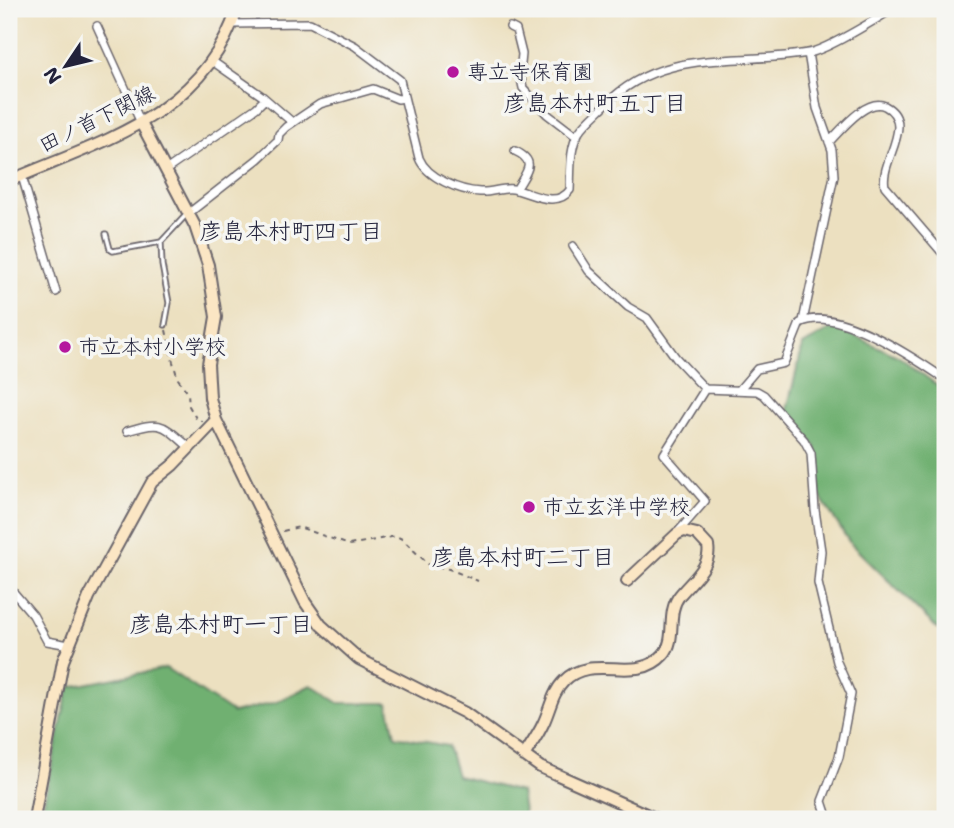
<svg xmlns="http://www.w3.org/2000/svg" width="954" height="828" font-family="'Shantell Sans','Klee One',sans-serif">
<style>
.forest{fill:#70b071;stroke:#496956;stroke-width:2}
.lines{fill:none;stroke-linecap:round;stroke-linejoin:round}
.lane-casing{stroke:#69646a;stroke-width:7}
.street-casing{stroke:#69646a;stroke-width:10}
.secondary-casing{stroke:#69646a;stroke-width:14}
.path{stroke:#69646a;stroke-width:2;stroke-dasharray:5 5;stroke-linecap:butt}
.lane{stroke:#fff;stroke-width:3.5}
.street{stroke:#fff;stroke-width:7}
.secondary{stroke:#fbe6c4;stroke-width:10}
.poi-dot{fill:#b5179e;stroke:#f6f6f2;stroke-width:2.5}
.labels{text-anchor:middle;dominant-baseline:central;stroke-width:7;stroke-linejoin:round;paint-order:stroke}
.poi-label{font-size:21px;fill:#22223b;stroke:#f6f6f2;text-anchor:start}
.street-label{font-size:21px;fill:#22223b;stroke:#f6f6f2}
.neighbourhood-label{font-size:23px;fill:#22223b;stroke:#f6f6f2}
</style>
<rect width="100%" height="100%" fill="#f6f6f2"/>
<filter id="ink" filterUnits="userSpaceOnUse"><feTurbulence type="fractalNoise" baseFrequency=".0143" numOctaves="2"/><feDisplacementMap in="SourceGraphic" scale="14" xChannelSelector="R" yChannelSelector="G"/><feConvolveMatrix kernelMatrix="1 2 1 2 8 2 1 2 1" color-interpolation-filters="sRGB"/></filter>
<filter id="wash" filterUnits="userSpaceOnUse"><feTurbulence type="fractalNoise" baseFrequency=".00686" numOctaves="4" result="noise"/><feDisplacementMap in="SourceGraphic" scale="28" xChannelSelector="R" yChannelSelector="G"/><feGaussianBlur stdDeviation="1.57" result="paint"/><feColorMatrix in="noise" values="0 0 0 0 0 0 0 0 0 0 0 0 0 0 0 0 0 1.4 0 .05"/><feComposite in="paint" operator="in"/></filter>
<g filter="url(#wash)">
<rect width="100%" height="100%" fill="#ece0c0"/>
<path class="forest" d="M835,327l63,29 47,35v245l-95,-93 -31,-48 -3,-48 -30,-34 17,-68z
M166,668l67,45 44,-11 34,-17 28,18h49l7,33 53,10 9,30 64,16 4,27h-485l29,-132z"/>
</g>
<g filter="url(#ink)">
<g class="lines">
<defs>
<path id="lane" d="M106,234l4,15 3,2 48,-9 26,-28
M161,242l1,23 7,38 -4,22"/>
<path id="street" d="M233,24l77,-1 45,23 45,34 19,78c8,20 41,33 61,34 11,1 23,-5 33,-3 19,4 43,20 57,1 1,-18 -1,-42 9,-58 7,-10 18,-19 26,-27 58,-59 130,-39 203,-52 19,-3 66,-33 85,-44
M97,26l44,97
M510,27l6,3 6,24 -2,20 3,14 24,26 30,23
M212,61l50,35 30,26
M829,142c12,-12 38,-45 56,-36 32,17 -6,56 0,80l60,70
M515,151c24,11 10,22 1,39
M166,170l90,-62 9,-9
M22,176l34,116
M189,213l69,-54 20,-19 1,-6 7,-7 34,-23 53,-15 25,10 6,-1
M573,246l16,25 39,36 19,11 29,40 29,31 52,2 7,4 40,45 7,13 4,57 6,41 -3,32 19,79 14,32 -12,63 -17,44 6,18
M803,321l31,-145 -2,-26 -15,-42 -9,-55
M739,390l18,-21 27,-6 16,-40c35,-19 116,36 145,56
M127,431c35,-11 35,-7 62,16
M677,533l28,-32 -41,-47 41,-65
M9,587l24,28 14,26 22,4"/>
<path id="secondary" d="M141,123l54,103 13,39 8,52 -8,47 2,34 6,22 89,182 16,23 38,34 106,54 75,54 117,52
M9,181c92,-40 194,-65 228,-172
M524,756c6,-10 14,-21 19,-32 7,-14 9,-31 21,-43 28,-29 72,4 99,-26 15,-16 2,-42 17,-60 11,-14 32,-29 28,-49l-11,-12 -13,-3 -7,3 -50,47
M34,819l29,-158 26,-64 63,-115 21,-17 43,-45"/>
</defs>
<use href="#lane" class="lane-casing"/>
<use href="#street" class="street-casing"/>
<use href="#secondary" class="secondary-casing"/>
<path class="path" d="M166,330l7,32 5,17 10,14 1,13 8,14 5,1
M283,531l16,-4 50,18 47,-9 6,3 27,26 20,4 29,12"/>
<use href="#lane" class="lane"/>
<use href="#street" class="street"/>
<use href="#secondary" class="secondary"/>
</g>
</g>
<g class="poi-dot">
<circle cx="453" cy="72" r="7"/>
<circle cx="65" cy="347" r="7"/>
<circle cx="529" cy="507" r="7"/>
</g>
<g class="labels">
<g class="poi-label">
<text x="467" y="72">専立寺保育園</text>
<text x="79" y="347">市立本村小学校</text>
<text x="543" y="507">市立玄洋中学校</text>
</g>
<g class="street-label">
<text transform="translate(97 119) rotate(-26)">田ノ首下関線</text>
</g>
<g class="neighbourhood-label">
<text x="595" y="103">彦島本村町五丁目</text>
<text x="291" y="231">彦島本村町四丁目</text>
<text x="523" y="557">彦島本村町二丁目</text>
<text x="221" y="624">彦島本村町一丁目</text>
</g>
</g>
<rect width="954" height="828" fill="none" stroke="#f6f6f2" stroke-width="35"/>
<g transform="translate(66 66) rotate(235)" stroke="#f6f6f2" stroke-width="5" paint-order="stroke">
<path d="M0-5L12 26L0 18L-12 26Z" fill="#22223b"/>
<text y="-10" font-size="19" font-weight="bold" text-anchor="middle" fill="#22223b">N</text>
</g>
</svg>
